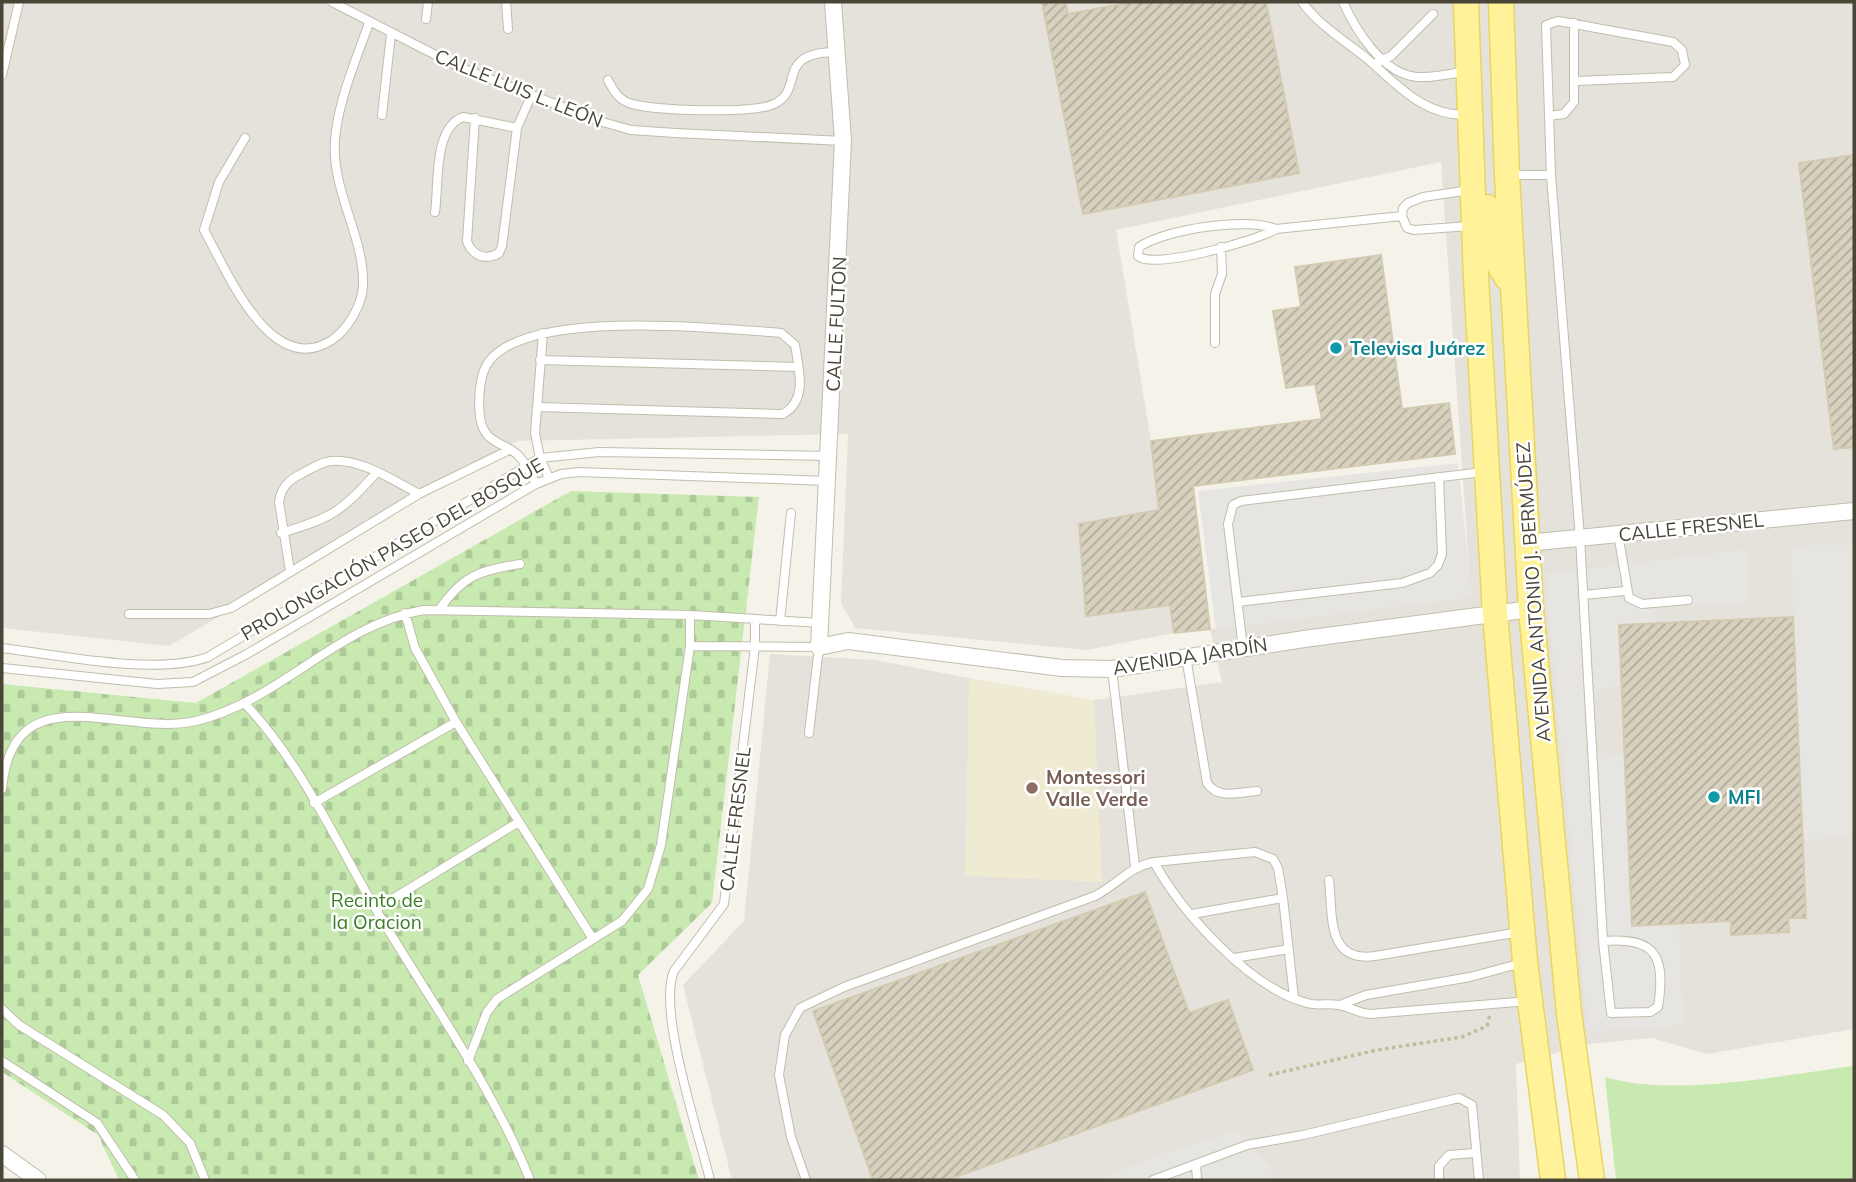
<svg xmlns="http://www.w3.org/2000/svg" width="1856" height="1182" font-family="Mulish,sans-serif">
<style>
.industrial{fill:#e5e2db}
.education{fill:#efebd3}
.cemetery{fill:url(#cemetery-stones)}
.pitch{fill:#c8eab1}
.parking{fill:#e6e5e1}
.building{fill:url(#building-hatch);stroke:#d2cbb1;stroke-width:2}
.lines{fill:none;stroke-linecap:round;stroke-linejoin:round}
.lane-casing{stroke:#c1bdab;stroke-width:10}
.street-casing{stroke:#c1bdab;stroke-width:18}
.primary-casing{stroke:#e8d564;stroke-width:27}
.path{stroke:#c3bc9c;stroke-width:3.5;stroke-dasharray:3.5 3.5;stroke-linecap:butt}
.lane{stroke:#fff;stroke-width:8}
.street{stroke:#fff;stroke-width:16}
.primary{stroke:#fff298;stroke-width:24}
.culture-dot{fill:#0f9aa8;stroke:#fff;stroke-width:2.5}
.education-dot{fill:#8d6e63;stroke:#fff;stroke-width:2.5}
.labels{text-anchor:middle;dominant-baseline:central;stroke-width:5;stroke-linejoin:round;paint-order:stroke}
.street-label{font-size:19px;fill:#494537;stroke:#fff}
.culture-label{font-size:19px;font-weight:bold;fill:#0d838f;stroke:#fff;text-anchor:start}
.education-label{font-size:19px;font-weight:bold;fill:#785e54;stroke:#fff;text-anchor:start}
.park-label{font-size:19px;fill:#3b7e27;stroke:#fff}
</style>
<defs>
<pattern id="cemetery-stones" width="16" height="16" patternUnits="userSpaceOnUse" patternTransform="scale(1.75)"><rect width="16" height="16" fill="#c8eab1"/><path d="M2 7V4a2 2 0 0 1 4 0v3zM10 15v-3a2 2 0 0 1 4 0v3z" fill="#adca99"/></pattern>
<pattern id="building-hatch" width="6" height="6" patternUnits="userSpaceOnUse" patternTransform="scale(1.75)"><rect width="6" height="6" fill="#d7d1be"/><path d="M-1 1l2-2M0 6l6-6M5 7l2-2" fill="none" stroke="#b0ab9b"/></pattern>
</defs>
<rect width="100%" height="100%" fill="#f5f3e9"/>
<path class="industrial" d="M2,2h1852v1027l-147,25 -55,-16 -63,6 -73,20 4,116h-788l-49,-195 61,-64 26,-267 105,6 213,41 134,-19 -12,-53 261,-32 -30,-435 -325,68 35,211 23,192 -87,17 -232,-22 -14,-25 7,-169 -330,7 -349,205 -167,-18z"/>
<path class="education" d="M969,678l125,22 8,182 -137,-6z"/>
<path class="cemetery" d="M571,491l188,6 -47,406 -74,72 61,205h-580l-21,-45 -96,-63v-388l194,19z"/>
<path class="pitch" d="M1854,1066v114h-238l-11,-103c71,21 176,-2 249,-11z"/>
<path class="parking" d="M1458,463l14,134 -256,33 -18,-139z
M1854,544v292l-51,4 -12,-294z
M1748,549l1,53 -94,6 1,15 -37,2 3,61 -29,5 3,62 29,2 54,168 4,102 -95,7 -43,-458z
M1235,1131l36,36v13h-169l45,-21z"/>
<path class="building" d="M1042,2h23l3,12 65,-12h133l33,171 -216,41z
M1854,155v292l-20,2 -35,-286z
M1381,255l21,154 47,-6 6,51 -262,32 17,143 -36,4 -4,-28 -84,11 -7,-92 80,-14 -8,-69 171,-22 -7,-35 -29,4 -13,-77 28,-4 -6,-40z
M1793,617l13,301h-18l1,14 -58,3v-14l-99,5 -13,-301z
M1145,892l44,121 39,-13 25,70 -306,110h-74l-60,-169z"/>
<g class="lines">
<defs>
<path id="lane" d="M332,2l127,65 140,54 32,9 45,3 167,8
M506,2l2,27
M1302,2c17,23 40,37 62,54 31,26 58,60 102,59
M1343,2c13,29 40,72 74,75 16,1 34,-3 49,-6
M426,19l2,-17
M1378,62l13,-6 42,-42
M2,75l17,-73
M608,80c5,10 10,19 21,23 23,8 124,11 145,1 32,-15 -1,-52 64,-52
M382,115l9,-81
M1549,116l15,-2 10,-12v-79
M475,118l-8,123c5,15 19,20 32,12l3,-7 15,-118 14,-32
M245,138l-26,44 -15,48c23,41 67,150 128,110 16,-11 30,-35 31,-54 2,-49 -32,-95 -28,-146 3,-39 21,-80 34,-117
M1510,175h41l29,363 23,403c53,-4 63,15 55,66l-8,5 -39,1 -8,-72
M1551,175l-5,-150 12,-4 115,21 9,8 3,15 -12,12 -97,4
M435,212c4,-27 -2,-84 28,-95l54,11
M1470,226l-56,4 -7,-2 -5,-12 1,-8 5,-5 15,-6 47,-7
M1276,229c-20,12 -123,41 -138,27l1,-9c27,-18 107,-30 137,-18l126,-13
M543,333l-8,100 5,25 9,20
M1215,343v-49l7,-20 -1,-27
M540,360l258,7
M536,484c-5,-10 -10,-20 -17,-28 -15,-15 -35,-11 -39,-39 -2,-17 -1,-44 10,-57 41,-51 229,-32 291,-27l14,12c4,25 13,55 -12,69l-245,-7
M281,533c50,-15 61,-21 95,-60
M1618,534l11,64 13,6 46,-4
M290,571l-11,-69c2,-14 9,-22 22,-28 8,-4 17,-10 25,-12 30,-7 68,19 93,32
M1583,595l42,-4
M1238,602l164,-19 28,-10 8,-8 4,-11 -3,-77
M439,610c23,-34 41,-40 81,-46
M405,613l10,35 41,74 137,217
M129,614h80l22,-6 188,-114 90,-44
M780,621l11,-108
M690,646l129,1 -10,86
M2,648c57,7 154,28 206,9l332,-199 59,-6 231,4
M1243,648l-15,-124 5,-19 8,-4 242,-29
M1186,657l21,126c11,17 33,9 50,8
M2,668l155,16 36,-2 54,-28 289,-170 25,-10 18,-2 249,9
M1112,669l23,197
M244,703c54,55 92,138 131,205 52,88 117,177 155,272
M2,789c11,-119 121,-51 194,-68 84,-20 142,-97 228,-111l266,5 131,8
M314,803l142,-81
M1154,862l101,-10 18,7 5,9 5,30 11,100
M1329,880c4,35 -3,83 46,76l145,-24
M376,909l141,-86
M1192,914l91,-16
M1234,958l55,-9
M1340,1005l26,-10 104,-18 52,-14
M2,1009l17,16 144,90 27,28 15,37
M2,1061l95,62 38,57
M468,1061l19,-49 10,-13 125,-78 26,-32 13,-44 29,-199v-31
M1196,1164l1,16
M710,1180c-11,-46 -53,-170 -36,-209l50,-67 31,-258v-27
M806,1180l-15,-43 -12,-62 6,-40 15,-27 44,-21 251,-91c23,-12 34,-29 59,-34 28,51 96,126 153,141 10,3 21,0 32,2 11,2 19,8 31,9l158,-13
M1153,1180l94,-35 56,-10 156,-37 13,7 7,75
M1439,1180v-14l10,-11 26,-2"/>
<path id="street" d="M833,2l10,139 -24,506 29,-6 214,27 50,1 192,-30 227,-30
M1527,543l327,-32
M2,1154l36,26"/>
<path id="primary" d="M1466,2l10,276 19,335 30,349 28,218
M1501,2l6,173 24,434 38,404 23,167
M1487,207l9,53 11,18"/>
</defs>
<use href="#lane" class="lane-casing"/>
<use href="#street" class="street-casing"/>
<use href="#primary" class="primary-casing"/>
<path class="path" d="M1269,1075l108,-25 85,-13 25,-11 3,-11"/>
<use href="#lane" class="lane"/>
<use href="#street" class="street"/>
<use href="#primary" class="primary"/>
</g>
<g class="culture-dot">
<circle cx="1336" cy="348" r="7"/>
<circle cx="1714" cy="797" r="7"/>
</g>
<circle class="education-dot" cx="1032" cy="788" r="7"/>
<g class="labels">
<g class="street-label">
<text transform="translate(519 88) rotate(22)">CALLE LUIS L. LEÓN</text>
<text transform="translate(836 324) rotate(-87)">CALLE FULTON</text>
<text transform="translate(1691 527) rotate(-6)">CALLE FRESNEL</text>
<text transform="translate(392 549) rotate(-30)">PROLONGACIÓN PASEO DEL BOSQUE</text>
<text transform="translate(1533 592) rotate(-94)">AVENIDA ANTONIO J. BERMÚDEZ</text>
<text transform="translate(1190 656) rotate(-9)">AVENIDA JARDÍN</text>
<text transform="translate(735 819) rotate(-83)">CALLE FRESNEL</text>
</g>
<g class="culture-label">
<text x="1350" y="348">Televisa Juárez</text>
<text x="1728" y="797">MFI</text>
</g>
<g class="education-label">
<text x="1046" y="777">Montessori<tspan x="1046" dy="22">Valle Verde</tspan></text>
</g>
<g class="park-label">
<text x="377" y="900">Recinto de<tspan x="377" dy="22">la Oracion</tspan></text>
</g>
</g>
<rect width="1856" height="1182" fill="none" stroke="#494537" stroke-width="7"/>
</svg>
